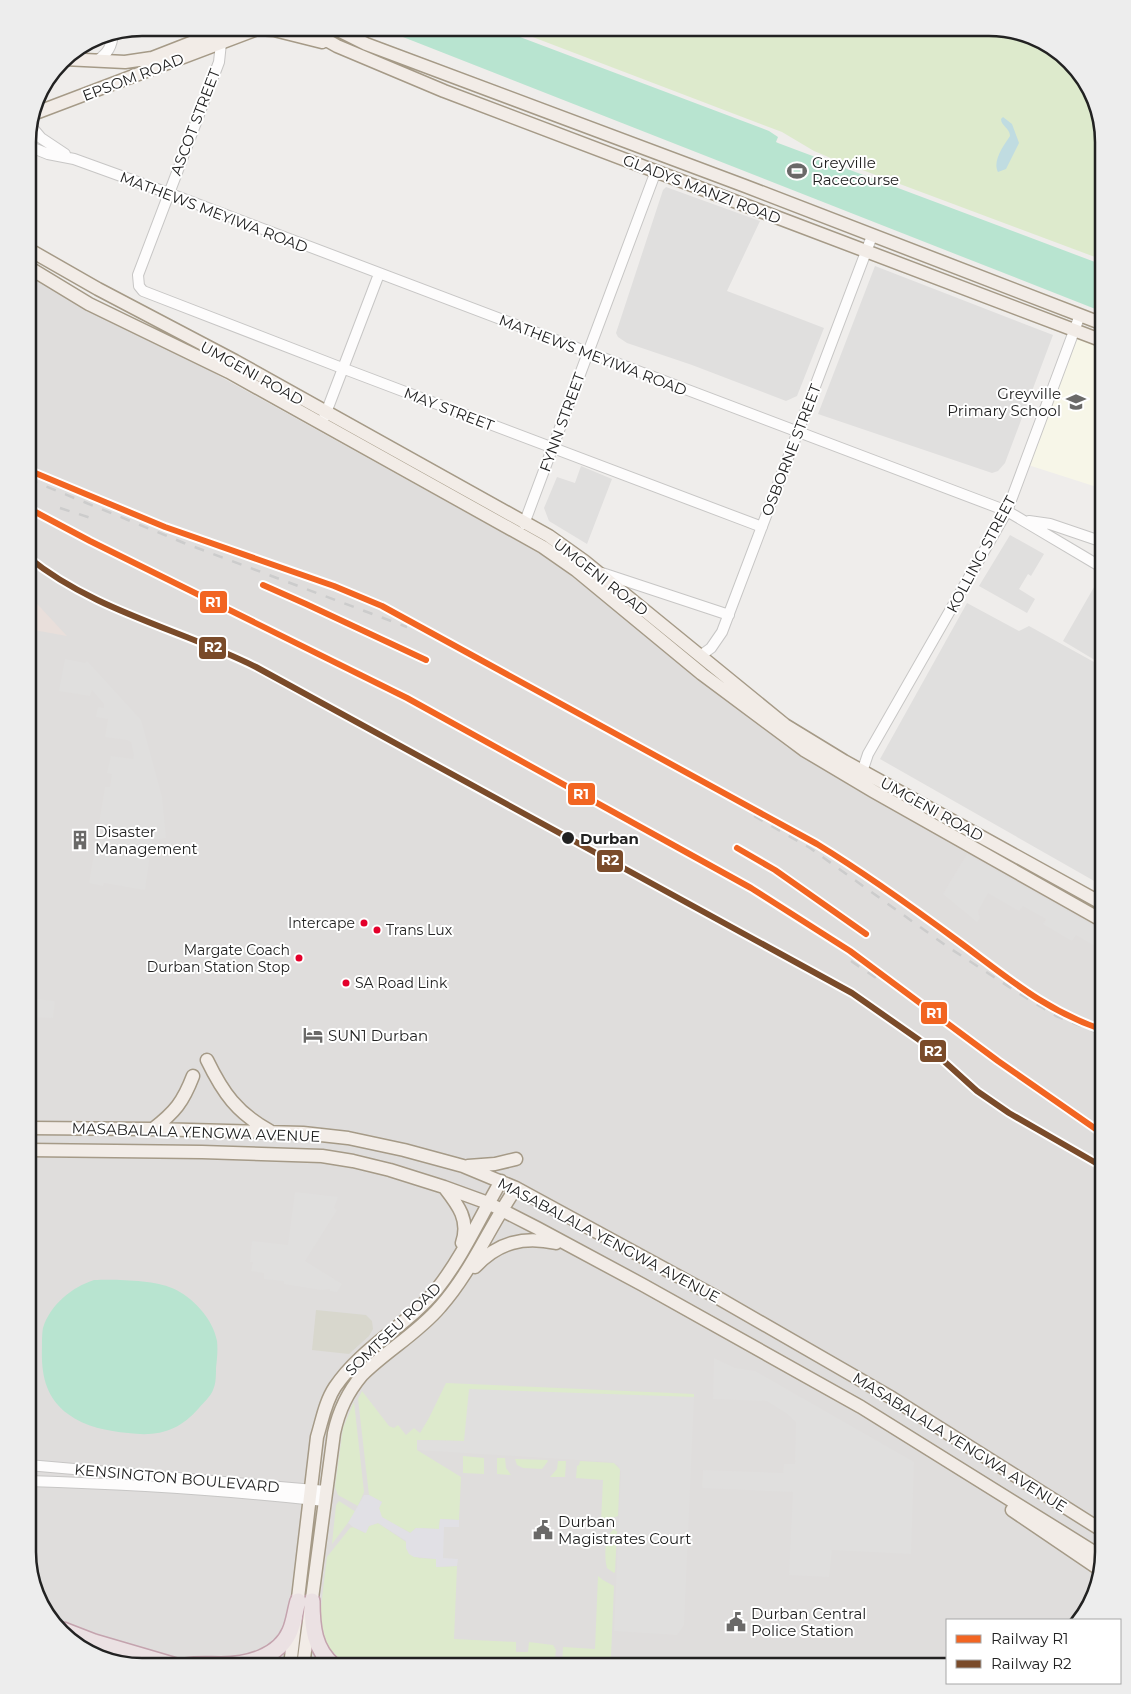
<svg xmlns="http://www.w3.org/2000/svg" width="1131" height="1694" font-family="Montserrat,sans-serif">
<style>
.residential{fill:#dfdddc}
.education{fill:#f7f6e8}
.military{fill:#e9dfdb}
.construction{fill:#d8d7cd}
.grass{fill:#ddeacc}
.pitch{fill:#b8e4d0}
.parking{fill:#e0dfde}
.plaza{fill:#e1e0e5}
.water{fill:#c0dce1}
.lines{fill:none;stroke-linecap:round;stroke-linejoin:round}
.minor-casing{stroke:#c7c6c5;stroke-width:12}
.major-casing{stroke:#a59a87;stroke-width:15}
.highway-casing{stroke:#c4a3ae;stroke-width:18}
.minor{stroke:#fdfcfc;stroke-width:10}
.major{stroke:#f2ece7;stroke-width:12}
.highway{stroke:#ebe1e3;stroke-width:15}
.rail{stroke:#ccc;stroke-width:2.5;stroke-dasharray:10 10;stroke-linecap:butt}
.rail-1-casing{stroke:#fff;stroke-width:10}
.rail-2-casing{stroke:#fff;stroke-width:10}
.rail-1{stroke:#f26522;stroke-width:6}
.rail-2{stroke:#7a4b2a;stroke-width:6}
.stop-dot{fill:#222;stroke:#fff;stroke-width:2}
.bus-dot{fill:#e4002b;stroke:#fff;stroke-width:2}
.labels{text-anchor:middle;dominant-baseline:central;stroke-width:4;stroke-linejoin:round;paint-order:stroke}
.bus-label{font-size:14px;fill:#222;stroke:#fff;text-anchor:end}
.street-label{font-size:15px;fill:#222;stroke:#fff}
.poi-label{font-size:15px;fill:#222;stroke:#fff;text-anchor:start}
.stop-label{font-size:15px;font-weight:bold;fill:#222;stroke:#fff;text-anchor:start}
.rim{fill:none;stroke:#222;stroke-width:2.5}
.line-badge{stroke:#fff;stroke-width:2}
.badge-label{font-size:14px;text-anchor:middle;font-weight:bold;fill:#fff}
</style>
<rect width="100%" height="100%" fill="#efedeb"/>
<path class="residential" d="M28,270l522,289 237,188 316,174v631l-15,57 -11,11h-130v46h-812l-56,-19 -36,-38 -15,-57z"/>
<path class="education" d="M1074,331l29,10v148l-78,-25z"/>
<path class="military" d="M28,594l39,42 -39,-7z"/>
<path class="construction" d="M316,1310l50,5 6,6 1,8 -4,7 -20,18 -37,-4z"/>
<path class="grass" d="M509,28h487l56,19 36,38 15,57v118l-270,-101 -19,-8 -32,-19z
M446,1383l248,11v3l-230,44 -46,-1 -1,10 44,27 -2,43 -19,-1 -1,10 -23,-1 -5,5 -30,-16 -2,-9 3,-6 -13,-7 -11,-96 4,-8 27,35 5,2 4,-3 8,10 8,-7 6,5 9,-15z
M354,1402l10,90 -6,14 -20,-11 -3,-8 8,-59z
M463,1456l21,2v16l-21,-1z
M497,1458h8l1,10 5,7 -14,-1z
M515,1459l32,1 1,1 -6,8 -19,-1 -6,-3z
M558,1461h8l-1,16h-15l7,-8z
M580,1461l34,2 6,6 -2,47 -17,6 2,-42 -27,-2 1,-12 2,-1z
M339,1501l17,11 -24,32 4,-39z
M378,1523l28,19 13,16 18,1 -1,8 21,-1 -3,73 62,3v10h12l1,-10 24,3 3,5 -2,16h-161l-48,-2 -23,-23 -3,-18 8,-66 23,-29 3,-1 12,6 4,-7z
M616,1528l-1,3h2l-2,41 -1,1 -7,-5c-3,-11 -3,-35 9,-40z
M598,1576l5,4 11,6 -3,70 -5,8 -9,2h-35l1,-19 32,2z"/>
<path class="pitch" d="M380,28h116l273,103 9,6 -2,5 2,1 325,122v47z
M94,1280c20,-1 60,0 78,8 21,9 41,31 45,53 1,9 0,18 -1,27 0,7 0,16 -3,22 -2,6 -10,13 -14,18 -20,23 -41,29 -71,25 -20,-2 -43,-6 -60,-19 -23,-17 -27,-41 -26,-67 0,-6 0,-14 1,-19 7,-23 29,-41 51,-48z"/>
<path class="parking" d="M666,187l94,34 -33,70 97,37 -27,68 -11,5 -94,-36 -65,-22 -9,-6 -2,-4 47,-143z
M875,266l178,69 -48,128 -7,8 -6,2 -174,-59z
M581,466l31,13 -25,65 -38,-23 -5,-13 13,-31 18,6z
M1010,535l34,19 -13,22 -3,-2 -9,15 16,10 -8,14 -48,-27z
M1097,582l6,4v79l-40,-24z
M967,603l52,28 10,-5 74,41v219l-223,-127z
M65,659l20,4 2,-2 54,59 21,77 4,41 -14,2 -7,50 -41,-7 -1,3 -14,-3 16,-96h5l2,-13 -5,-1 4,-17 22,3 1,-4 -3,-13 -4,-2 -22,-3 3,-18 -12,-2 2,-10 6,1v-4l-12,-14 -2,6 -31,-5z
M967,854l136,77v27l-6,-3 3,-6 -24,-14 -4,6 -29,-17 3,-5 -23,-13 -4,5 -31,-18 -10,18 2,7 -3,4 -34,-28z
M28,998l27,3 -2,17 -25,-1z
M295,1192l43,5 -4,11 3,2 -32,51 37,23 -5,8 -7,-1v-2l-9,1 -37,-6v-3l-20,-2v-6l-13,-2 2,-9h-3l2,-21 36,4z
M714,1358l21,10 20,3 159,91 -3,92 -79,-4 -3,27 -40,-2 4,-83 -91,-4 1,-18 80,3 1,-9h11l1,-42 -10,-9 -19,-12 -54,-2z
M469,1389l225,8 -10,228 -7,10 -63,-4 7,-159 -3,-7 -6,-3 -195,-12v-10l47,1z"/>
<path class="plaza" d="M364,1495h5l13,7 -3,6 3,9 28,16 6,-5 23,1 1,-10 19,1v7h-15l-1,31 15,1 -1,7 -21,1v-8l-22,-2 -5,-3 -3,-6v-7l-28,-18 -9,3 -3,7 -13,-6 -5,-4z"/>
<path class="water" d="M1003,117l9,7 7,19 -13,26 -8,3c-6,-11 6,-27 12,-36 0,-8 -9,-10 -9,-17z"/>
<g class="lines">
<defs>
<path id="minor" d="M221,43l-2,19 -81,213 1,11 4,5 199,77 420,159
M98,60c10,-7 14,-14 15,-27
M30,125l11,13 24,16
M28,146l20,8 26,5 94,34 839,318 96,57
M324,418l55,-144
M1029,521l21,3 53,18
M524,524l129,-345
M602,573l127,42
M700,656l11,-8 11,-16 150,-396
M860,778l8,-24 139,-243 73,-196
M28,1465l298,26
M28,1481c99,3 198,9 297,20"/>
<path id="major" d="M305,28l32,18 107,45 659,250
M334,28l32,16 379,142 358,138
M257,29l17,1 48,12
M64,59l61,3 27,-4 77,-30
M33,114l227,-86
M28,249l70,40 137,72 314,175 35,25 201,164 59,36 259,143
M28,267l61,37 140,68 314,175 33,23 126,104 102,76 69,41 230,130
M207,1060c16,33 30,53 63,71
M28,1128l125,1 150,4 45,5 56,12 59,16 53,22 204,111 172,99 211,133
M153,1129c22,-17 30,-27 40,-53
M28,1150l174,2 120,4 31,5 37,9 54,17 44,16 49,25 106,57 218,122 241,150
M468,1166l27,-2 21,-5
M444,1187c14,18 26,33 18,56
M475,1267c23,-25 49,-31 81,-24
M1012,1510l87,59
M290,1666l27,-229c5,-16 8,-35 18,-50 27,-40 72,-61 102,-98 26,-33 43,-72 64,-108
M303,1666l31,-233c5,-23 13,-40 28,-58 24,-24 56,-42 78,-68 32,-36 49,-80 76,-119"/>
<path id="highway" d="M312,1601c0,26 2,48 22,65
M63,1630l31,12 82,24
M186,1666c12,-2 22,-1 35,-1 26,0 58,-8 69,-34 4,-9 5,-20 8,-30"/>
</defs>
<use href="#minor" class="minor-casing"/>
<use href="#major" class="major-casing"/>
<use href="#highway" class="highway-casing"/>
<use href="#minor" class="minor"/>
<use href="#major" class="major"/>
<use href="#highway" class="highway"/>
<path class="rail" d="M28,470l171,70 76,25 74,27 33,14 57,31
M28,479l156,64 223,84
M60,508l37,12
M754,816l56,32 138,99 75,49 33,20 47,19
M804,837l64,39 93,67 42,33
M851,961l31,21"/>
<defs>
<path id="rail-1" d="M28,470l137,57 169,59 48,20 435,238c49,30 95,63 141,97 49,36 86,69 145,89
M28,508l62,33 317,157 344,190 99,63 148,110 105,73
M263,585l43,19 120,56
M737,848l38,22 91,64"/>
<path id="rail-2" d="M28,557c66,54 152,72 228,110l596,326 73,51 52,47 32,22 94,54"/>
</defs>
<use href="#rail-1" class="rail-1-casing"/>
<use href="#rail-2" class="rail-2-casing"/>
<use href="#rail-1" class="rail-1"/>
<use href="#rail-2" class="rail-2"/>
</g>
<defs>
<symbol id="stadium-bare" viewBox="-9 -9 18 18"><path d="M0-5a6.5 5 0 1 0 0 10a6.5 5 0 1 0 0-10ZM-3.5-1.8h7v3.6h-7Z" fill="#6a6968" stroke="#fff" stroke-width="2.5" paint-order="stroke"/></symbol>
<symbol id="school-bare" viewBox="-9 -9 18 18"><path d="M0-5L7-2L0 1L-7-2ZM-4 1L0 2.5L4 1V4Q0 6-4 4Z" fill="#6a6968" stroke="#fff" stroke-width="2.5" paint-order="stroke"/></symbol>
<symbol id="building-bare" viewBox="-9 -9 18 18"><path d="M-4-6H4V6H1V3H-1V6H-4ZM-2.5-4.3h1.7v1.8h-1.7ZM.8-4.3h1.7v1.8H.8ZM-2.5-1h1.7V.8h-1.7ZM.8-1h1.7V.8H.8Z" fill="#6a6968" stroke="#fff" stroke-width="2.5" paint-order="stroke"/></symbol>
<symbol id="hotel-bare" viewBox="-9 -9 18 18"><path d="M-6-4.5h1.5V1H6V5H4.5V3h-9V5H-6ZM-4 0a1.8 1.8 0 1 1 3.6 0ZM.5 0V-2.5h3Q6-2.5 6 0Z" fill="#6a6968" stroke="#fff" stroke-width="2.5" paint-order="stroke"/></symbol>
<symbol id="civic-bare" viewBox="-9 -9 18 18"><path d="M-.6-6.5H3V-4.5H.6V-3L4-1V1h2V6H-6V1h2V-1L-.6-3ZM-1.2 2.5V6h2.4V2.5Z" fill="#6a6968" stroke="#fff" stroke-width="2.5" paint-order="stroke"/></symbol>
</defs>
<g fill-rule="evenodd">
<use href="#stadium-bare" x="783" y="157" width="28" height="28"/>
<use href="#school-bare" x="1062" y="388" width="28" height="28"/>
<use href="#building-bare" x="66" y="826" width="28" height="28"/>
<use href="#hotel-bare" x="299" y="1021" width="28" height="28"/>
<use href="#civic-bare" x="529" y="1516" width="28" height="28"/>
<use href="#civic-bare" x="722" y="1608" width="28" height="28"/>
</g>
<circle class="stop-dot" cx="568" cy="838" r="7"/>
<g class="bus-dot">
<circle cx="364" cy="923" r="4.5"/>
<circle cx="377" cy="930" r="4.5"/>
<circle cx="299" cy="958" r="4.5"/>
<circle cx="346" cy="983" r="4.5"/>
</g>
<g class="labels">
<g class="bus-label">
<text x="355" y="923">Intercape</text>
<text x="386" y="930" text-anchor="start">Trans Lux</text>
<text x="290" y="950">Margate Coach<tspan x="290" dy="17">Durban Station Stop</tspan></text>
<text x="355" y="983" text-anchor="start">SA Road Link</text>
</g>
<g class="street-label">
<text transform="translate(133 77) rotate(-21)">EPSOM ROAD</text>
<text transform="translate(195 122) rotate(-69)">ASCOT STREET</text>
<text transform="translate(702 189) rotate(21)">GLADYS MANZI ROAD</text>
<text transform="translate(214 212) rotate(21)">MATHEWS MEYIWA ROAD</text>
<text transform="translate(593 355) rotate(21)">MATHEWS MEYIWA ROAD</text>
<text transform="translate(252 373) rotate(29)">UMGENI ROAD</text>
<text transform="translate(449 409) rotate(21)">MAY STREET</text>
<text transform="translate(562 422) rotate(-70)">FYNN STREET</text>
<text transform="translate(791 450) rotate(-69)">OSBORNE STREET</text>
<text transform="translate(981 554) rotate(-62)">KOLLING STREET</text>
<text transform="translate(601 577) rotate(38)">UMGENI ROAD</text>
<text transform="translate(932 809) rotate(29)">UMGENI ROAD</text>
<text transform="translate(196 1132) rotate(2)">MASABALALA YENGWA AVENUE</text>
<text transform="translate(609 1240) rotate(28)">MASABALALA YENGWA AVENUE</text>
<text transform="translate(393 1329) rotate(-44)">SOMTSEU ROAD</text>
<text transform="translate(960 1442) rotate(32)">MASABALALA YENGWA AVENUE</text>
<text transform="translate(177 1478) rotate(5)">KENSINGTON BOULEVARD</text>
</g>
<g class="poi-label">
<text x="812" y="162">Greyville<tspan x="812" dy="17">Racecourse</tspan></text>
<text x="1061" y="393" text-anchor="end">Greyville<tspan x="1061" dy="17">Primary School</tspan></text>
<text x="95" y="831">Disaster<tspan x="95" dy="17">Management</tspan></text>
<text x="328" y="1035">SUN1 Durban</text>
<text x="558" y="1521">Durban<tspan x="558" dy="17">Magistrates Court</tspan></text>
<text x="751" y="1613">Durban Central<tspan x="751" dy="17">Police Station</tspan></text>
</g>
<g class="stop-label">
<text x="580" y="838">Durban</text>
</g>
</g>
<path d="M0 0H1131V1694H0ZM142 36H989A106 106 0 0 1 1095 142V1552A106 106 0 0 1 989 1658H142A106 106 0 0 1 36 1552V142A106 106 0 0 1 142 36Z" fill="#ededed" fill-rule="evenodd"/>
<path class="rim" d="M142 36H989A106 106 0 0 1 1095 142V1552A106 106 0 0 1 989 1658H142A106 106 0 0 1 36 1552V142A106 106 0 0 1 142 36Z"/>
<g class="line-badge">
<rect x="199" y="590" width="29" height="24" rx="5" fill="#f26522"/>
<rect x="198" y="636" width="29" height="24" rx="5" fill="#7a4b2a"/>
<rect x="567" y="782" width="29" height="24" rx="5" fill="#f26522"/>
<rect x="596" y="849" width="28" height="24" rx="5" fill="#7a4b2a"/>
<rect x="920" y="1001" width="28" height="24" rx="5" fill="#f26522"/>
<rect x="919" y="1039" width="28" height="24" rx="5" fill="#7a4b2a"/>
</g>
<g class="badge-label">
<text x="213" y="607">R1</text>
<text x="213" y="652">R2</text>
<text x="581" y="799">R1</text>
<text x="610" y="865">R2</text>
<text x="934" y="1018">R1</text>
<text x="933" y="1056">R2</text>
</g>
<rect x="946" y="1619" width="175" height="65" fill="#ffffff" stroke="#a7a7a7"/>
<rect x="956" y="1635" width="25" height="8" fill="#f26522" stroke="#a7a7a7"/>
<text x="991" y="1644" font-size="15" fill="#222222">Railway R1</text>
<rect x="956" y="1660" width="25" height="8" fill="#7a4b2a" stroke="#a7a7a7"/>
<text x="991" y="1669" font-size="15" fill="#222222">Railway R2</text>
</svg>
